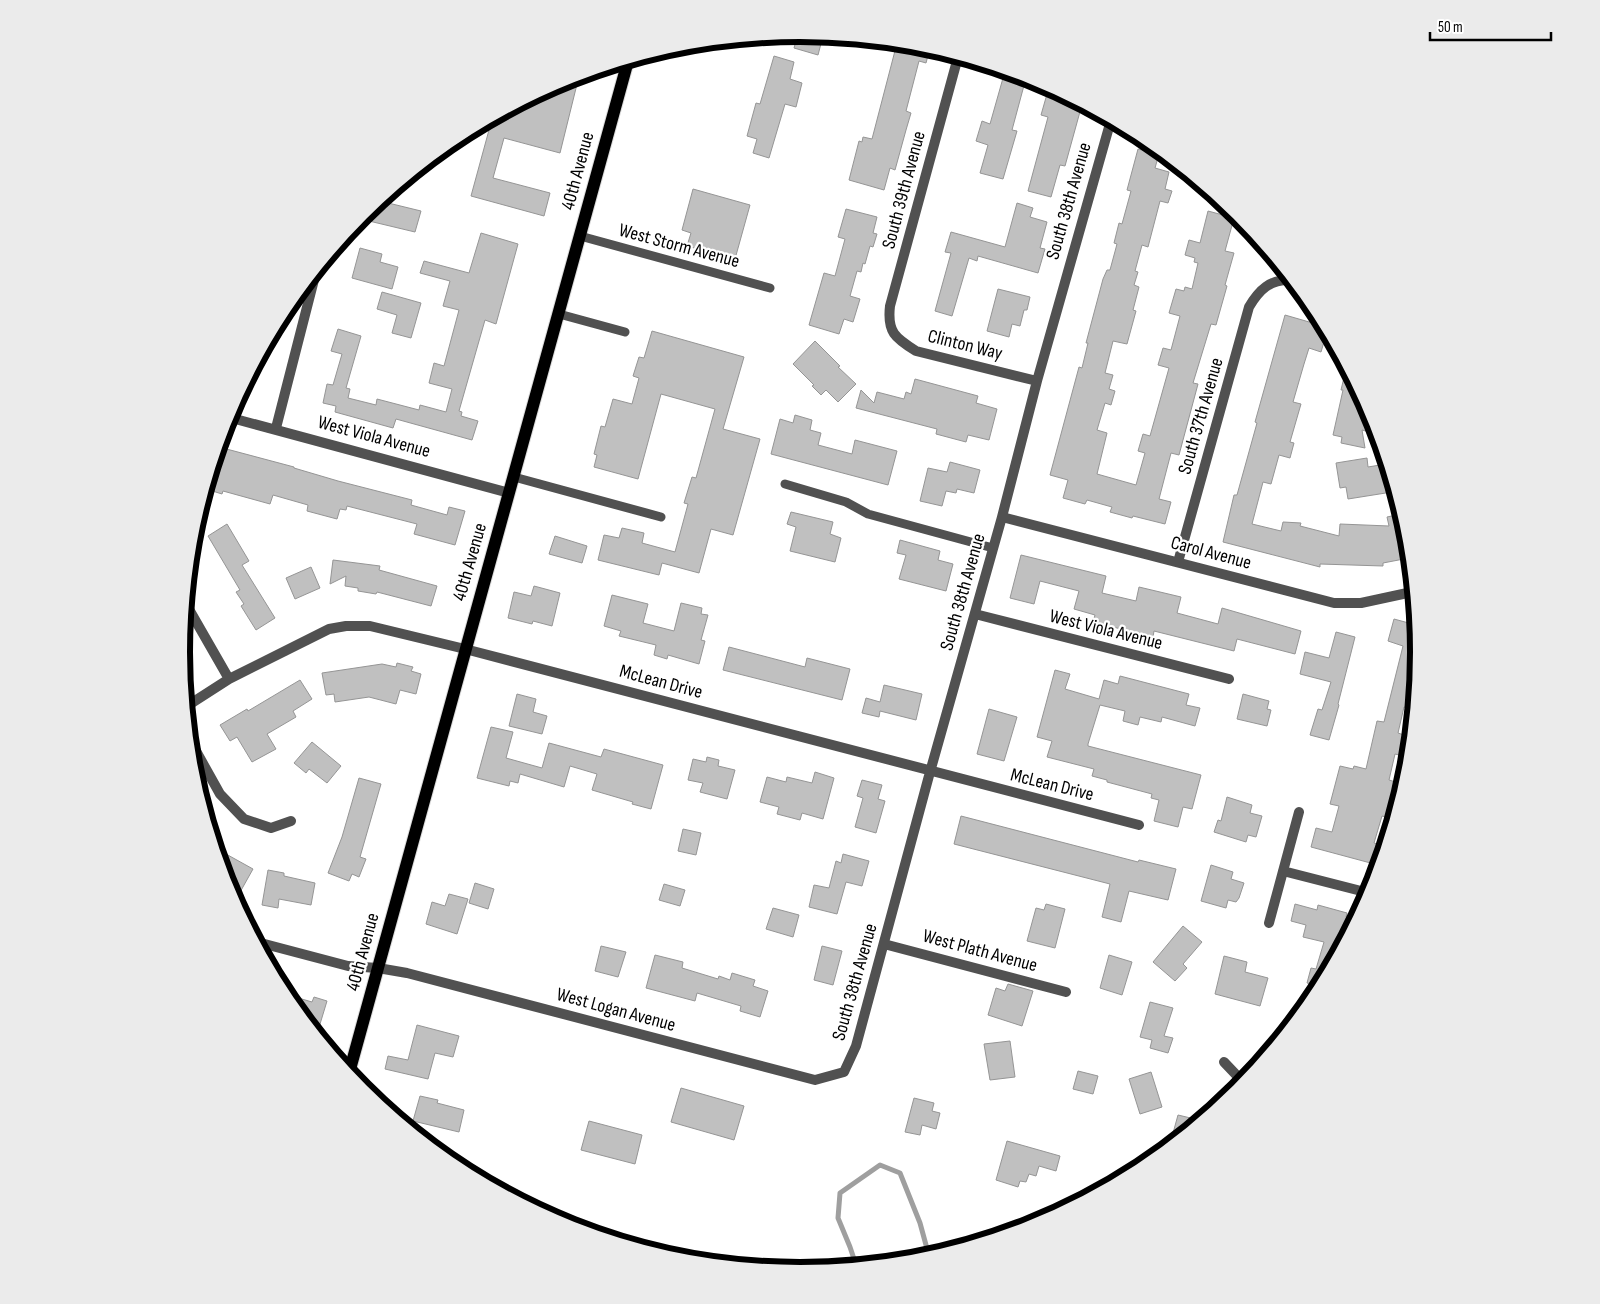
<svg xmlns="http://www.w3.org/2000/svg" width="1600" height="1304" font-family="'Sofia Sans Condensed',sans-serif">
<style>
.lines{fill:none;stroke-linecap:round;stroke-linejoin:round}
.stream{stroke:#9f9f9f;stroke-width:5}
.building{fill:#c0c0c0;stroke:#959595}
.primary-casing{stroke:#dbdbdb;stroke-width:14}
.service{stroke:#515151;stroke-width:9}
.minor{stroke:#515151;stroke-width:10}
.primary{stroke:#000;stroke-width:12}
.labels{text-anchor:middle;dominant-baseline:central;stroke-width:4.5;stroke-linejoin:round;paint-order:stroke}
.street-label{font-size:19px;fill:#000;stroke:#fff}
.rim{fill:none;stroke:#000;stroke-width:6}
</style>
<rect width="100%" height="100%" fill="#fff"/>
<g class="lines">
<path class="stream" d="M856,1265l-6,-18 -12,-29 2,-25 40,-28 20,8 20,50 9,33"/>
</g>
<path class="building" d="M798,34l25,2 -5,19 -24,-7z
M897,43l24,3 9,2 -4,15 -7,-2 -13,50 5,2 -5,17 -11,40 -5,-2 -6,22 -35,-10 10,-39 3,1 1,-5 9,2z
M774,56l20,6 -4,17 12,4 -6,24 -11,-3 -16,54 -16,-5 4,-14 -10,-3 9,-33 4,1z
M1005,71l21,7 -14,52 5,1 -14,48 -23,-6 8,-28 -12,-4 6,-20 8,3z
M579,76l-19,77 -56,-15 -11,40 57,15 -6,23 -73,-20 21,-77 72,-38z
M1049,87l28,16 -1,4 5,1 -16,58 -5,-1 -9,32 -23,-6 20,-74 -7,-2z
M1138,149l21,5 -4,14 14,4 -4,17 7,2 -4,12 -8,-2 -12,46 -6,-2 -7,26 3,1 -4,13 5,2 -6,23 3,1 -9,33 -14,-3 -8,32 8,2 -4,14 6,2 -4,14 -6,-2 -8,27 10,3 -10,41 39,11 9,-32 -7,-2 5,-17 7,2 19,-68 -11,-3 5,-17 8,2 9,-34 -11,-3 7,-24 8,2 1,-4 7,2 6,-26 -4,-1 1,-4 -10,-3 4,-15 11,3 8,-32 26,7 -9,33 9,2 -9,32 2,1 -11,39 -5,-1 -18,59 5,1 -19,71 -8,-2 -12,46 12,3 -6,22 -32,-8 -1,2 -22,-6 2,-5 -25,-7 -2,4 -22,-6 5,-18 -18,-5 29,-108 3,1 6,-25h-2l17,-64 4,-9h3l7,-26 -3,-1 5,-20 3,1 9,-33 -4,-1z
M693,189l57,16 -15,54 -48,-13 4,-13 -9,-3z
M380,201l41,10 -6,21 -46,-11 3,-14z
M1017,203l16,5 -3,9 17,5 -7,26 5,1 -7,24 -60,-17 -1,5 -8,-3 -17,58 -17,-5 16,-58 -6,-1 6,-20 54,15z
M846,209l31,8 -4,16 4,1 -4,13 -3,-1 -5,18 -2,-1 -2,9 -4,-1 -7,25 10,3 -7,23 -9,-3 -5,15 -30,-9 15,-52 11,3 10,-37 -7,-2z
M481,233l37,11 -22,80 -11,-4 -26,91 3,1 -1,4 17,5 -6,19 -76,-21 -3,9 -58,-16 1,-6 -13,-3 4,-19 6,1 9,-31 -11,-3 7,-22 23,7 -15,52 4,1 -2,9 28,7 1,-6 42,11 1,-5 26,7 6,-23 -23,-6 5,-20 10,3 15,-56 -16,-4 7,-25 -30,-8 4,-12 45,12z
M360,248l22,6 -2,8 18,5 -6,22 -40,-11z
M998,289l32,8 -3,13h-3l-4,16 -8,-2 -3,13 -22,-6z
M382,292l39,11 -10,35 -19,-5 5,-18 -20,-6z
M1285,315l38,11 4,6 -6,20 -12,-4 -5,16 -11,38 8,2 -11,38 4,1 -4,15 -11,-3 -8,29 -8,-2 -11,42 29,7 2,-9 18,1 -1,3 39,10 1,-12 49,2 -2,-9 14,-3 5,18 3,26 -26,5v3l-63,-2v3l-97,-25 11,-47h3l20,-72 -2,-1z
M652,331l92,26 -21,72 37,10 -27,96 -22,-6 -12,44 -37,-10 -3,12 -61,-15 6,-25 15,3 3,-10 22,5 -2,10 33,9 13,-48 -4,-1 8,-26 4,1 19,-69 -54,-15 -23,85 -44,-12 3,-12 -3,-1 7,-28 4,1 8,-28 19,5 7,-26 -6,-2 6,-19 5,1z
M815,341l25,25 -2,1 18,17 -18,18 -12,-12 -5,5 -9,-9 2,-1 -21,-21z
M1346,369l14,26 -2,-1 -2,9 10,2 5,11 6,18 -15,-4 3,18 -24,-5 1,-6 -9,-2 10,-45h-2z
M915,379l63,17 -2,7 21,6 -8,31 -21,-5 -2,7 -30,-8 1,-5 -81,-21 5,-18 13,13 3,-11 27,7 2,-7 5,2z
M795,415l17,5 -2,10 11,3 -3,12 34,9 3,-14 42,11 -9,34 -117,-31 9,-35 13,4z
M219,447l75,20v1l44,13 74,19 -1,5 36,10 2,-8 16,4 -10,34 -41,-11 3,-10 -70,-18 -1,4 -6,-1 -3,10 -30,-8 1,-6 -35,-10 -3,9 -47,-13 -1,3 -16,-5z
M1367,458l1,9 18,-3 6,28 -44,7 -2,-12 -6,1 -4,-25z
M950,462l30,8 -6,23 -17,-4 -1,4 -10,-2 -4,15 -22,-5 8,-33 19,4z
M791,512l42,10 -3,12 11,4 -6,24 -45,-11 6,-24 -9,-3z
M227,524l22,37 -7,4 33,53 -19,12 -15,-24 3,-2 -8,-12 4,-2 -32,-54z
M555,536l32,10 -5,17 -33,-9z
M900,540l40,11 -2,9 15,4 -7,27 -47,-12 7,-24 -9,-2z
M1021,555l85,21 -4,17 34,8 3,-14 42,10 -4,16 41,11 4,-16 79,23 -6,23 -58,-15 -3,12 -80,-20 -1,6 -60,-15 2,-7 -21,-6 5,-18 -39,-10 -6,23 -24,-6z
M333,560l47,6 -1,4 58,16 -6,20 -54,-14 -1,2 -18,-3v-3l-13,-2 1,-10 -16,8z
M311,567l9,21 -25,11 -9,-21z
M534,586l26,7 -8,33 -19,-5 -1,3 -24,-6 6,-26 17,4z
M612,595l36,9 -5,19 31,8 7,-28 21,5 -1,6 7,1 -7,25 4,1 -6,23 -31,-9 -1,4 -13,-4 2,-10 -37,-9 2,-5 -17,-5z
M1394,619l22,6 2,27 -5,58 -9,-3 -6,26 9,3 -4,20 -8,-2 -6,26 10,3 -9,35 -8,-2 -8,27 10,3 -6,19 -67,-18 5,-19 16,4 7,-26 -9,-2 10,-38 13,3 1,-3 12,3 11,-48 7,1 19,-76 -15,-5z
M1336,632l19,5 -17,67 1,1 -10,35 -19,-5 8,-26 4,1 9,-28 -31,-8 5,-22 24,6z
M729,647l76,20 2,-9 43,11 -8,31 -119,-30z
M397,663l16,4 -2,4 10,3 -5,20 -16,-4 -4,14 -27,-7 -34,5 -1,-8 -8,1 -4,-22 60,-9 14,3z
M1055,670l15,4 -5,15 34,10 5,-19 14,4 2,-8 69,18 -3,11 14,3 -5,18 -33,-9 -1,5 -21,-5 -2,8 -15,-4 2,-10 -25,-6 -12,39v2l113,29 -9,34 -9,-2 -5,20 -24,-6 5,-21 -8,-2 1,-4 -45,-12v-2l-15,-4 2,-7 -47,-12 5,-16 -15,-4z
M300,680l12,19 -19,12 3,6 -29,17 9,15 -24,13 -15,-25 -7,4 -10,-16 27,-16 1,2z
M884,685l38,9 -6,26 -36,-9 -1,6 -17,-4 4,-15 14,4z
M517,694l19,5 -3,13 14,4 -5,18 -33,-8z
M1243,694l26,7 -2,8 4,1 -4,16 -30,-7z
M989,709l28,8 -13,44 -27,-7z
M491,727l22,5 -7,26 36,10 7,-25 52,14 3,-8 59,16 -12,44 -19,-5 1,-2 -41,-12 5,-16 -27,-8 -6,21 -44,-13 -2,9 -8,-2 -1,5 -32,-8z
M312,742l29,24 -14,17 -18,-14 -3,4 -12,-10z
M707,757l12,3 -1,6 17,4 -8,29 -27,-7 3,-9 -15,-3 5,-21 13,3z
M815,772l19,6 -11,41 -21,-6 -2,7 -23,-6 2,-7 -19,-5 7,-25 19,5 1,-5 25,6z
M359,778l22,6 -21,73 6,2 -7,18 -7,-3 -3,7 -21,-8 14,-36z
M862,780l20,5 -4,14 7,2 -9,32 -21,-6 8,-29 -6,-2z
M1227,797l25,8 -2,8 12,3 -6,21 -8,-2 -2,7 -32,-10 4,-12 3,1z
M961,816l177,46 1,-2 37,9 -8,31 -39,-9 -8,31 -19,-5 8,-33 -156,-40z
M683,829l18,4 -5,22 -18,-4z
M217,849l36,20 -14,25 -10,-6z
M843,854l26,7 -7,25 -16,-4 -9,32 -28,-7 5,-22 15,3 7,-27 5,2z
M1211,865l22,7 -2,7 13,4 -5,15 -3,4 -8,-2 -2,8 -25,-7z
M268,870l16,3v3l31,7 -4,22 -32,-6 -1,9 -16,-3z
M475,883l19,6 -6,20 -19,-6z
M664,884l21,6 -5,16 -21,-6z
M449,894l19,5 -11,35 -31,-10 6,-22 13,4z
M1046,904l19,5 -10,39 -28,-7 9,-33 8,2z
M1295,904l22,6 1,-5 29,8 -1,4 9,3 -40,73 -4,-2 1,-7 -5,-1 4,-15 5,1 8,-27 -21,-5 3,-12 -15,-4z
M773,908l26,7 -6,22 -27,-8z
M1183,926l19,16 -19,22 4,4 -12,13 -22,-19z
M601,946l25,6 -8,25 -23,-6z
M822,946l20,5 -9,34 -19,-5z
M655,955l28,7 -1,6 36,11 1,-3 11,4 2,-7 23,7 -2,6 15,5 -8,26 -20,-6 1,-5 -44,-13 -2,8 -49,-13z
M1109,955l23,7 -10,33 -22,-7z
M1224,956l23,6 -2,10 23,6 -8,28 -45,-12z
M1008,984l25,7 -11,35 -34,-11 8,-27 9,3z
M285,994l27,8 2,-5 13,4 -10,33z
M1150,1002l23,6 -9,28 9,2 -5,15 -18,-5 2,-8 -12,-3z
M417,1025l42,11 -6,21 -18,-4 -7,26 -43,-10 3,-13 20,4z
M1010,1041l5,36 -25,3 -6,-36z
M1078,1071l20,5 -5,18 -20,-5z
M1151,1072l11,35 -22,7 -11,-35z
M681,1088l63,18 -10,34 -63,-18z
M420,1096l18,4 -1,3 27,7 -5,22 -46,-11z
M914,1098l20,5 -2,8 8,2 -4,16 -14,-4 -2,10 -15,-3z
M1178,1115l21,5 -29,24z
M589,1121l53,14 -7,29 -54,-14z
M1007,1141l53,15 -4,15 -17,-5 -3,10 -7,-2 -3,8 -6,-1 -2,6 -22,-7z"/>
<g class="lines">
<defs>
<path id="primary" d="M349,1073l279,-1012"/>
</defs>
<use href="#primary" class="primary-casing"/>
<path class="service" d="M755,38h1
M580,236l190,52
M559,314l66,18
M514,477l147,40
M785,484l61,18 22,12 125,34"/>
<path class="minor" d="M958,57l-68,249c-3,26 5,32 26,45l121,30
M228,417l281,76
M276,428l40,-156
M1002,517l332,86h27l51,-11
M1178,562l71,-255c10,-17 21,-28 42,-27
M186,604l43,75
M975,614l254,65
M187,706l42,-27 100,-50 17,-3h24l95,23 674,176
M191,742l29,52 24,25 27,9 20,-7
M1283,871l86,22
M1269,923l30,-111
M257,942l91,24 30,2 29,5 408,107 29,-8 12,-26 74,-274 72,-255 35,-136 74,-261
M884,944l182,48
M1224,1062l19,20"/>
<use href="#primary" class="primary"/>
</g>
<g class="labels">
<g class="street-label">
<text transform="translate(578 171) rotate(-75)">40th Avenue</text>
<text transform="translate(904 190) rotate(-75)">South 39th Avenue</text>
<text transform="translate(1069 201) rotate(-74)">South 38th Avenue</text>
<text transform="translate(679 246) rotate(15)">West Storm Avenue</text>
<text transform="translate(965 345) rotate(14)">Clinton Way</text>
<text transform="translate(1201 416) rotate(-74)">South 37th Avenue</text>
<text transform="translate(374 437) rotate(15)">West Viola Avenue</text>
<text transform="translate(1211 553) rotate(15)">Carol Avenue</text>
<text transform="translate(470 562) rotate(-74)">40th Avenue</text>
<text transform="translate(963 592) rotate(-74)">South 38th Avenue</text>
<text transform="translate(1106 630) rotate(14)">West Viola Avenue</text>
<text transform="translate(661 682) rotate(15)">McLean Drive</text>
<text transform="translate(1052 785) rotate(14)">McLean Drive</text>
<text transform="translate(980 951) rotate(15)">West Plath Avenue</text>
<text transform="translate(363 952) rotate(-75)">40th Avenue</text>
<text transform="translate(855 982) rotate(-74)">South 38th Avenue</text>
<text transform="translate(616 1010) rotate(15)">West Logan Avenue</text>
</g>
</g>
<path d="M0 0H1600V1304H0ZM190 652a610 610 0 1 1 1220 0a610 610 0 1 1-1220 0Z" fill="#ebebeb" fill-rule="evenodd"/>
<path class="rim" d="M190 652a610 610 0 1 1 1220 0a610 610 0 1 1-1220 0Z"/>
<path d="M1430 32v8h121v-8" fill="none" stroke="#000000" stroke-width="2.5"/>
<text x="1438" y="32" font-size="15" fill="#000000" stroke="#ffffff" stroke-width="4" paint-order="stroke">50 m</text>
</svg>
